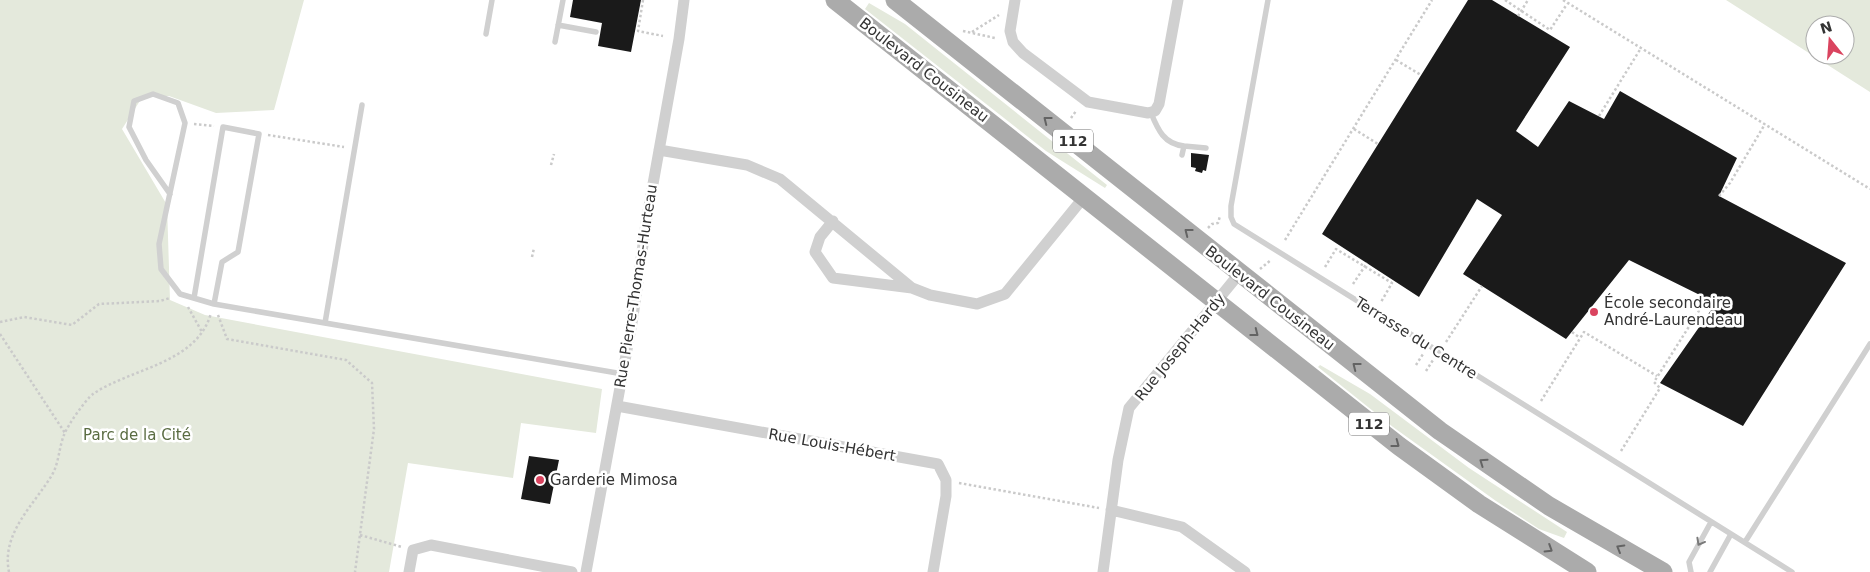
<svg xmlns="http://www.w3.org/2000/svg" width="1870" height="572" font-family="'DejaVu Sans',sans-serif">
<style>
.green{fill:#e4e9dc;fill-rule:evenodd}
.building{fill:#1a1a1a}
.lines{fill:none;stroke-linecap:round;stroke-linejoin:round}
.path{stroke:#cacaca;stroke-width:2.5;stroke-dasharray:2.5 2.5;stroke-linecap:butt}
.service{stroke:#d0d0d0;stroke-width:5.5}
.minor{stroke:#d0d0d0;stroke-width:11}
.primary{stroke:#ababab;stroke-width:19}
.oneway{stroke:#636363}
.oneway2{stroke:#7a7a7a}
.poi-dot{fill:#da445f;stroke:#fff;stroke-width:2}
.labels{text-anchor:middle;dominant-baseline:central;stroke-width:5;stroke-linejoin:round;paint-order:stroke}
.shield{fill:#fff;stroke:#707070;stroke-width:1}
.shield-label{font-size:14px;font-weight:bold;fill:#333}
.street-label{font-size:15px;fill:#333;stroke:#fff}
.poi-label{font-size:15px;fill:#333;stroke:#fff;text-anchor:start}
.park-label{font-size:15px;fill:#5a6c42;stroke:#fff}
</style>
<rect width="100%" height="100%" fill="#fff"/>
<path class="green" d="M0,0h304l-30,110 -58,3 -47,-17h-26l-21,33 45,76 3,95 35,15 397,74 -6,44 -75,-10 -8,55 -105,-15 -19,109h-389z
M1726,0h144v92zM1815,25h30v30h-30z
M869,3l36,21 202,161 -2,3 -59,-37 -181,-142z
M1320,365l50,29 99,74 98,64 -3,6 -25,-9 -43,-28 -103,-74 -75,-60z"/>
<path class="building" d="M573,0h68l-10,52 -33,-6 4,-23 -32,-6z
M1468,0h24l78,47 -54,84 22,16 31,-46 35,18 16,-28 117,67 -18,38 127,67 -103,163 -83,-43 56,-80 -87,-43 -63,79 -103,-65 39,-59 -25,-16 -58,98 -97,-63z
M1191,153l18,2 -3,16 -3,-1 -1,3 -7,-2 1,-3 -5,-1z
M529,456l30,4 -9,44 -29,-5z"/>
<g class="lines">
<path class="path" d="M643,0l-5,31 25,5
M1505,0l45,30 17,-26
M1563,0l307,189
M1518,16l10,-16
M963,31l32,7
M972,32l27,-17
M1396,60l25,15
M1599,116l42,-68
M1071,118l5,-7
M194,124l20,2
M1354,129l24,15
M268,135l76,12
M551,165l3,-11
M1719,196l11,-13 35,-59
M1208,228l4,-4 6,-1 2,-7
M1285,240l147,-240
M532,257l2,-9
M1325,267l11,-18 56,34 -11,19
M1260,269l11,-9
M1353,284l14,-21
M188,307l14,25
M218,315l9,24 119,21 26,23 2,46 -19,143
M0,322l24,-5 48,8 27,-21 61,-3 10,-3
M1572,332l8,6
M0,334l65,99
M1446,342l36,-56
M1416,365l7,-11
M1426,371l7,-11
M1541,401l43,-69 73,44
M1621,451l39,-63 -6,-6 53,-84
M959,483l140,25
M360,535l42,12
M9,572c-8,-39 25,-67 43,-97 7,-12 7,-28 12,-40 3,-9 22,-36 29,-41 38,-26 104,-30 118,-81"/>
<path class="service" d="M1268,0l-37,206v11l3,7 558,348
M558,25l38,7
M486,34l6,-34
M555,42l8,-42
M1151,113c7,17 13,31 33,33l-2,9
M1184,146l22,2
M170,194l-24,-34 -17,-33 5,-26 19,-7 25,9 7,20 -26,121 2,25 19,25 34,10 409,70
M194,298l29,-171 36,7 -21,118 -16,10 -8,42
M325,323l37,-218
M1745,542l125,-198
M1691,572l-2,-10 22,-40
M1710,572l21,-38"/>
<path class="minor" d="M1015,0l-5,31 3,11 10,11 65,49 60,11 7,-2 4,-7 19,-104
M659,150l88,15 33,14 132,109 18,7 47,9 28,-10 79,-97
M833,221l-13,16 -5,15 18,26 79,10
M617,406l321,58 8,16v16l-13,76
M1111,510l71,17 63,45
M409,572l4,-22 18,-5 141,27
M586,572l47,-255 13,-94 33,-184 5,-39
M1103,572l15,-112 11,-52 110,-134"/>
<path class="primary" d="M835,0l564,446 80,58 108,68
M895,0l545,431 109,75 114,66"/>
</g>
<defs><path id="oneway-chevron" d="M-2-3.5L2.5 0L-2 3.5" fill="none" stroke-width="1.6" stroke-linecap="round" stroke-linejoin="round" transform="scale(1.25)"/></defs>
<g class="oneway">
<use href="#oneway-chevron" transform="translate(1047 120) rotate(-142)"/>
<use href="#oneway-chevron" transform="translate(1188 232) rotate(-142)"/>
<use href="#oneway-chevron" transform="translate(1255 333) rotate(38)"/>
<use href="#oneway-chevron" transform="translate(1356 366) rotate(-142)"/>
<use href="#oneway-chevron" transform="translate(1396 444) rotate(37)"/>
<use href="#oneway-chevron" transform="translate(1483 462) rotate(-145)"/>
<use href="#oneway-chevron" transform="translate(1620 548) rotate(-150)"/>
<use href="#oneway-chevron" transform="translate(1549 549) rotate(32)"/>
</g>
<use class="oneway2" href="#oneway-chevron" transform="translate(1700 542) rotate(119)"/>
<g class="poi-dot">
<circle cx="1594" cy="312" r="5"/>
<circle cx="540" cy="480" r="5"/>
</g>
<g class="labels">
<g class="shield">
<rect x="1053" y="129.5" width="40" height="23" rx="4"/>
<rect x="1349" y="412.5" width="40" height="23" rx="4"/>
</g>
<g class="shield-label">
<text x="1073" y="141">112</text>
<text x="1369" y="424">112</text>
</g>
<g class="street-label">
<text transform="translate(924 70) rotate(38)">Boulevard Cousineau</text>
<text transform="translate(636 286) rotate(-81)">Rue Pierre-Thomas-Hurteau</text>
<text transform="translate(1270 298) rotate(38)">Boulevard Cousineau</text>
<text transform="translate(1416 338) rotate(32)">Terrasse du Centre</text>
<text transform="translate(1180 347) rotate(-51)">Rue Joseph-Hardy</text>
<text transform="translate(832 445) rotate(10)">Rue Louis-Hébert</text>
</g>
<g class="poi-label">
<text x="1604" y="303">École secondaire<tspan x="1604" dy="17">André-Laurendeau</tspan></text>
<text x="550" y="480">Garderie Mimosa</text>
</g>
<g class="park-label">
<text x="137" y="435">Parc de la Cité</text>
</g>
</g>
<g transform="translate(1830 40) rotate(343)"><circle r="24" fill="#ffffff" stroke="#adadad"/>
<path d="M0-4L9 19L0 12L-9 19Z" fill="#da445f"/>
<text y="-8" font-size="14" font-weight="bold" text-anchor="middle" fill="#333333">N</text>
</g>
</svg>
